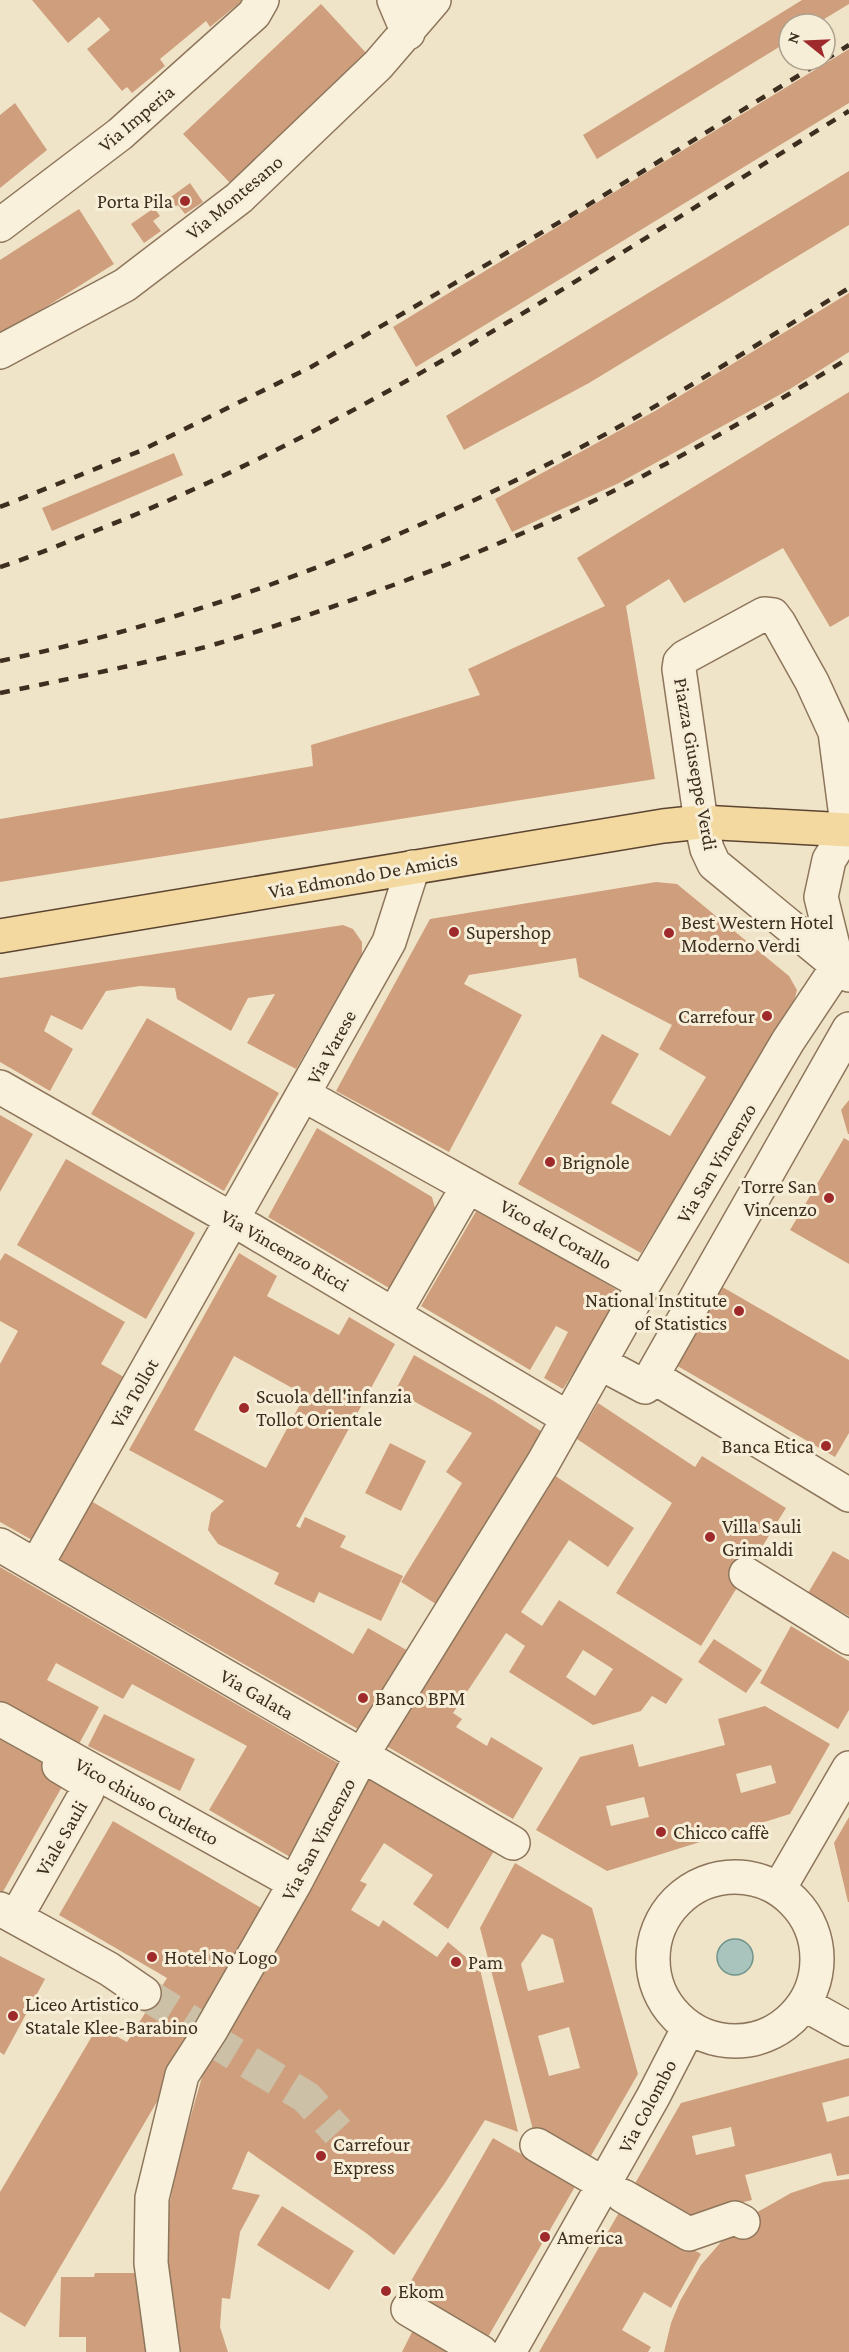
<svg xmlns="http://www.w3.org/2000/svg" width="849" height="2352" font-family="'Crimson Pro',serif">
<style>
.water{fill:#a9c4bc;stroke:#6f938a;stroke-width:1.5}
.building{fill:#cf9f7d;fill-rule:evenodd}
.lines{fill:none;stroke-linecap:round;stroke-linejoin:round}
.minor-tunnel{stroke:#ccc0a6;stroke-width:33;stroke-dasharray:33 16;stroke-linecap:butt}
.minor-casing{stroke:#8d765c;stroke-width:36}
.major-casing{stroke:#5b4430;stroke-width:36}
.minor{stroke:#faf1dc;stroke-width:33}
.major{stroke:#f3d9a0;stroke-width:33}
.rail{stroke:#3d2e20;stroke-width:4.5;stroke-dasharray:10 10;stroke-linecap:butt}
.poi-dot{fill:#9e2a2b;stroke:#f7eed8;stroke-width:2}
.labels{text-anchor:middle;dominant-baseline:central;stroke-width:6;stroke-linejoin:round;paint-order:stroke}
.street-label{font-size:20px;fill:#3d2e20;stroke:#f7eed8}
.poi-label{font-size:20px;fill:#3d2e20;stroke:#f7eed8;text-anchor:start}
</style>
<rect width="100%" height="100%" fill="#f0e4c8"/>
<path class="water" d="M717 1957a18 18 0 1 1 36 0a18 18 0 1 1-36 0Z"/>
<path class="building" d="M32,0h211l-33,27 -4,-6 -46,38 5,7 -33,27 -5,-6 -5,4 -35,-42 23,-19 -11,-13 -31,26z
M802,0h47v4l-33,20h-27v17l-192,118 -14,-24z
M321,4l47,51 -137,129 -48,-50z
M849,49v54l-433,264 -23,-40z
M15,103l32,47 -47,38v-73z
M849,171v54l-260,158 -125,67 -18,-34z
M190,183l13,19 -18,12 -7,-9 -8,5 -6,-8z
M154,208l6,8 -7,5 8,10 -17,12 -13,-19z
M79,209l35,55 -114,72v-76z
M849,293v59l-59,37 -171,94 -107,49 -17,-33 160,-88z
M849,392v224l-19,11 -47,-79 -99,55 -15,-24 -43,27 29,173 -655,103v-63l313,-53 -2,-21 169,-50 -12,-26 137,-63 -28,-48z
M174,453l9,22 -131,56 -10,-23z
M656,882l21,2 112,92 8,14 -5,19 -151,244 -123,-69 84,-150 37,20 -28,49 59,33 36,-59 -47,-28 13,-24 -93,-48 -3,-19 -107,17 -5,9 58,31 -73,137 -113,-61 94,-172z
M343,925l10,4 9,13v13l-66,114 -49,-26 28,-49 -27,4 -17,33 -54,-32 -2,-11 -35,-2 -34,5 -24,39 -31,-15 -7,16 29,18 -23,42 -50,-29v-84z
M147,1018l132,75 -55,98 -133,-77z
M849,1100v34h-1l-7,-24z
M0,1115l33,19 -33,58z
M317,1128l115,69 3,11 -46,80 -121,-71z
M844,1138l5,3v123l-59,-34z
M66,1159l129,74 -49,86 -129,-74z
M478,1208l146,86 -61,95 -19,-11 24,-46 -12,-6 -26,44 -109,-64z
M5,1253l120,69 -24,42 23,13 -92,163 -32,-18v-158l18,-33 -18,-10v-60z
M239,1253l38,23 -10,20 72,39 10,-18 46,27 -99,182 4,2 5,-11 41,19 -6,11 63,29 -22,45 -62,-29 -5,11 -40,-19 5,-11 -61,-29 -10,-14 3,-17 13,-12 -95,-51zM234,1356l71,39 -39,73 -72,-38z
M719,1285l130,75v73l-14,24 -161,-93z
M414,1355l80,46 53,34 -108,171 -38,-24 61,-99 -16,-11 26,-39 -77,-42z
M598,1403l97,64 7,-11 84,52 -85,138 -85,-53 56,-90 -95,-64z
M390,1443l36,18 -25,50 -36,-18z
M551,1473l83,55 -26,39 -39,-27 -48,72 21,14 17,-26 124,79 -17,25 -14,-8 -11,15 -48,14 -84,-53 16,-26 -19,-13 -53,80 9,6 -6,8 31,19 4,-9 52,31 -30,51 -132,-76zM583,1650l30,19 -18,27 -29,-19z
M91,1501l262,153 15,-26 42,24 -47,80 -304,-173z
M833,1551l16,9v56l-41,-23z
M0,1567l343,199 -53,91 -81,-47 38,-64 -115,-62 -9,15 -67,-36 -9,17 52,27 -20,37 -79,-38z
M791,1626l58,35v49l-11,19 -78,-46z
M714,1639l48,31 -16,23 -48,-31z
M765,1706l65,38 -40,70 -183,57 -71,-41 44,-73 53,-13 6,23 86,-22 -7,-26zM771,1765l5,18 -35,10 -5,-19zM644,1797l5,20 -38,9 -5,-20z
M104,1714l91,45 -15,32 -92,-45z
M0,1738l68,38 -68,121z
M369,1779l125,72 -46,78 -35,-25 20,-29 -49,-32 -24,38 7,3 -16,26 28,17 4,-7 54,37 11,-15 32,27 38,163 -33,-12 -40,63 -51,72 -28,-22 -118,-82 -16,38 28,6 -20,37 -10,67 -8,-1 -2,29 8,25h-53l-9,-38 -1,-85 12,-65 25,-87 14,-34z
M849,1817v85h-1l-14,-59z
M113,1821l155,91 -54,94 -7,-3 -39,64 7,4 -150,256 -25,-15v-120l98,-166 29,16 40,-64 -108,-63z
M515,1863l77,45 46,166 -50,87 -55,-31 -53,-202zM542,1934l11,5 11,43 -36,9 -7,-27zM569,2027l11,41 -31,8 -11,-40z
M0,1956l45,23 -41,76 -4,-3z
M849,2058v38l-27,7 5,19 22,-6v58l-12,2 -6,-23 -86,22 7,25 -68,17 -51,-30 48,-84zM731,2127l4,19 -39,9 -4,-19z
M493,2138l83,47 -91,157 -82,-47z
M849,2179v173h-185l7,-29 9,-22 21,-36 26,-30 27,-21 37,-21 33,-11z
M282,2206l72,45 -25,39 -72,-45z
M621,2209l80,45 -30,54 -27,-16 -22,38 29,17 -3,5h-109z
M95,2273h49l8,79h-66v-15h-27l2,-60h33z
M413,2330l38,22h-49z"/>
<g class="lines">
<path class="minor-tunnel" d="M144,1993l50,31
M207,2037l99,60 32,35"/>
<defs>
<path id="minor" d="M394,0l14,33
M0,225l120,-91 134,-120 8,-14
M0,352l125,-67 114,-87 139,-133 56,-65
M849,840l-14,-108 -23,-50 -33,-59 -6,-8 -9,-1 -79,43 -5,5 -1,7 22,153 6,27 7,15 135,111
M838,966l-17,-69 8,-37 18,-29
M0,1087l251,143 317,188
M304,1095l340,189
M394,1314l74,-128
M600,1363l45,24 7,-11 197,119
M652,1376l197,-347
M0,1545l513,298
M36,1566l353,-624 24,-75
M746,1574l103,64
M0,1719l295,164
M653 1959a82 82 0 1 1 164 0a82 82 0 1 1-164 0Z
M780,1887l69,-119
M0,1909l109,60 35,24
M16,1917l71,-125 -3,-11 -25,-15
M804,2004l45,25
M537,2145l67,39
M623,2196l66,38 46,-16 8,4
M408,2309l73,43
M163,2352l-12,-89 1,-65 30,-123 29,-45 84,-147 67,-128 181,-292 101,-179 144,-243 50,-75
M509,2352l144,-255 36,-70"/>
<path id="major" d="M0,936l663,-110 38,-4 148,8"/>
</defs>
<use href="#minor" class="minor-casing"/>
<use href="#major" class="major-casing"/>
<use href="#minor" class="minor"/>
<use href="#major" class="major"/>
<path class="rail" d="M825,60l24,-15
M0,507l140,-56 171,-84 259,-151 254,-156
M0,567c34,-11 67,-25 100,-38 266,-105 506,-268 749,-418
M0,661c211,-44 401,-119 591,-219 88,-47 173,-102 258,-154
M0,693c72,-15 145,-29 216,-49 128,-38 255,-85 375,-142 89,-43 174,-93 258,-144"/>
</g>
<g class="poi-dot">
<circle cx="185" cy="201" r="6"/>
<circle cx="454" cy="932" r="6"/>
<circle cx="669" cy="933" r="6"/>
<circle cx="767" cy="1016" r="6"/>
<circle cx="550" cy="1162" r="6"/>
<circle cx="829" cy="1198" r="6"/>
<circle cx="739" cy="1311" r="6"/>
<circle cx="244" cy="1408" r="6"/>
<circle cx="826" cy="1446" r="6"/>
<circle cx="710" cy="1537" r="6"/>
<circle cx="363" cy="1698" r="6"/>
<circle cx="661" cy="1832" r="6"/>
<circle cx="152" cy="1957" r="6"/>
<circle cx="456" cy="1962" r="6"/>
<circle cx="13" cy="2016" r="6"/>
<circle cx="321" cy="2156" r="6"/>
<circle cx="545" cy="2237" r="6"/>
<circle cx="386" cy="2291" r="6"/>
</g>
<g class="labels">
<g class="street-label">
<text transform="translate(136 118) rotate(-40)">Via Imperia</text>
<text transform="translate(234 197) rotate(-40)">Via Montesano</text>
<text transform="translate(696 764) rotate(80)">Piazza Giuseppe Verdi</text>
<text transform="translate(363 875) rotate(-10)">Via Edmondo De Amicis</text>
<text transform="translate(331 1047) rotate(-61)">Via Varese</text>
<text transform="translate(716 1163) rotate(-59)">Via San Vincenzo</text>
<text transform="translate(556 1234) rotate(29)">Vico del Corallo</text>
<text transform="translate(285 1250) rotate(30)">Via Vincenzo Ricci</text>
<text transform="translate(134 1393) rotate(-60)">Via Tollot</text>
<text transform="translate(257 1694) rotate(30)">Via Galata</text>
<text transform="translate(147 1801) rotate(29)">Vico chiuso Curletto</text>
<text transform="translate(61 1838) rotate(-60)">Viale Sauli</text>
<text transform="translate(318 1839) rotate(-62)">Via San Vincenzo</text>
<text transform="translate(647 2106) rotate(-62)">Via Colombo</text>
</g>
<g class="poi-label">
<text x="173" y="201" text-anchor="end">Porta Pila</text>
<text x="681" y="922">Best Western Hotel<tspan x="681" dy="23">Moderno Verdi</tspan></text>
<text x="466" y="932">Supershop</text>
<text x="755" y="1016" text-anchor="end">Carrefour</text>
<text x="562" y="1162">Brignole</text>
<text x="817" y="1186" text-anchor="end">Torre San<tspan x="817" dy="23">Vincenzo</tspan></text>
<text x="727" y="1300" text-anchor="end">National Institute<tspan x="727" dy="23">of Statistics</tspan></text>
<text x="256" y="1396">Scuola dell'infanzia<tspan x="256" dy="23">Tollot Orientale</tspan></text>
<text x="814" y="1446" text-anchor="end">Banca Etica</text>
<text x="722" y="1526">Villa Sauli<tspan x="722" dy="23">Grimaldi</tspan></text>
<text x="375" y="1698">Banco BPM</text>
<text x="673" y="1832">Chicco caffè</text>
<text x="164" y="1957">Hotel No Logo</text>
<text x="468" y="1962">Pam</text>
<text x="25" y="2004">Liceo Artistico<tspan x="25" dy="23">Statale Klee-Barabino</tspan></text>
<text x="333" y="2144">Carrefour<tspan x="333" dy="23">Express</tspan></text>
<text x="557" y="2237">America</text>
<text x="398" y="2291">Ekom</text>
</g>
</g>
<g transform="translate(807 42) rotate(288)"><circle r="28" fill="#f7eed8" stroke="#ada18e" stroke-width="1.5"/>
<path d="M0-4.5L10 22L0 15L-10 22Z" fill="#9e2a2b"/>
<text y="-9" font-size="16" font-weight="bold" text-anchor="middle" fill="#3d2e20">N</text>
</g>
</svg>
